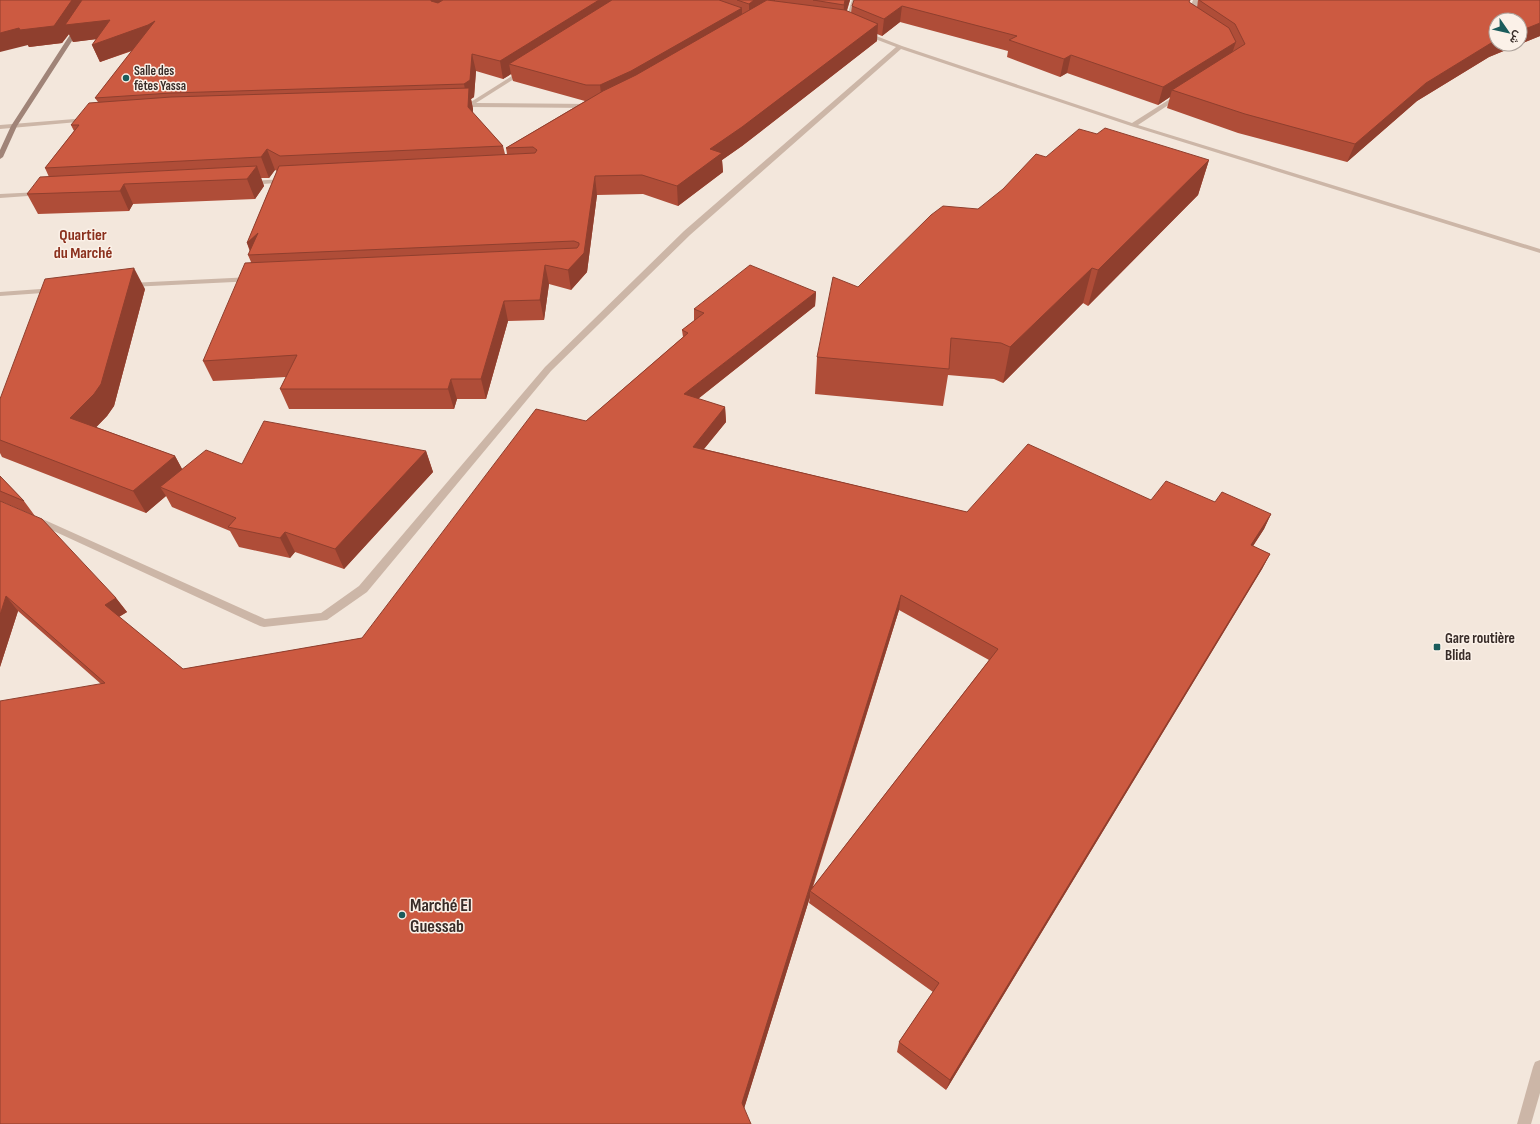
<svg xmlns="http://www.w3.org/2000/svg" width="1540" height="1124" font-family="'Sofia Sans Condensed',Vazirmatn,sans-serif">
<style>
.lines{fill:none;stroke-linecap:round;stroke-linejoin:round}
.service{fill:#ccb6a7;fill-rule:evenodd}
.minor{fill:#ccb6a7;fill-rule:evenodd}
.secondary{fill:#a08478;fill-rule:evenodd}
.wall{fill:#af4d38;fill-rule:evenodd}
.shaded-wall{fill:#8f3f2e}
.building{fill:#cc5a41;stroke:#8f3f2e}
.poi-dot{fill:#1b5c5c;stroke:#fbf1e8;stroke-width:1.5}
.labels{text-anchor:middle;dominant-baseline:central;stroke-width:3;stroke-linejoin:round;paint-order:stroke}
.far-poi-label{font-size:13px;font-weight:bold;fill:#382c28;stroke:#fbf1e8;text-anchor:start}
.poi-label{font-size:15px;font-weight:bold;fill:#382c28;stroke:#fbf1e8;text-anchor:start}
.far-district-label{font-size:16px;font-weight:bold;fill:#8b301d;stroke:#fbf1e8}
.near-poi-label{font-size:18px;font-weight:bold;fill:#382c28;stroke:#fbf1e8;text-anchor:start}
</style>
<rect width="100%" height="100%" fill="#f3e7dc"/>
<g class="lines">
<path class="service" d="M1540,1060v33l-9,31h-14l16,-57 2,-5z"/>
<path class="minor" d="M852,0h6l-9,25 -5,1z
M1193,0h6l-6,17 -3,2 -3,-2z
M862,32h4l36,14 230,77 46,-29h4v2l-44,29 402,124v4l-409,-127 -230,-77 -211,186 -139,136 -184,221 -40,28 -63,7 -4,-1 -228,-105 -2,-2 2,-2h6l227,102 56,-6 38,-27 186,-219 139,-136 212,-184 -34,-13z
M523,69l3,2 -1,1 -49,31 115,1 3,2 -3,2 -122,-1 -3,-2z
M87,118l3,2 -1,1 -89,8v-4z
M286,179l2,1v2l-38,3 -3,-2 3,-2z
M40,192l2,1v2l-42,3v-4z
M252,277l4,2 -1,2 -125,6 -4,-2 4,-2z
M54,288h3v4l-57,4v-4z"/>
<path class="secondary" d="M78,25l3,2 -64,99 -14,31 -3,2v-9l11,-24 64,-99z"/>
</g>
<path class="wall" d="M0,0h850l-3,11 4,2 1,-7 338,-3 7,4 1,-7h342v36l-51,21 -72,44 -70,61 -109,-29 -71,-25 3,-11 -12,8 -91,-32 -7,4 -53,-20 1,-6 -108,-29 -18,14 -5,-2v7l-135,105 -20,14 1,12 -45,34 -35,-12 -46,1 -10,77 -16,18 -22,-6 -5,36 -36,1 -22,78h-29l-3,10h-165l-9,-20 6,-12 -73,4 -10,-20 48,-99 -3,-7 2,-3 -3,-9 30,-72 -2,-1 -6,8h-8l3,8 -9,13 -122,5 -4,7 -91,3 -11,-20 22,-17 -4,-9 29,-37 -3,-6 27,-23 -3,-4 37,-47 -32,11 -8,-17 4,-6 -23,3 -4,-8 -7,9 -33,4zM476,71l27,8 8,-5 2,7 72,20 -79,47 1,6h-2l-2,-8 -30,-33v-4l-2,-10 3,-2z
M1097,134l112,26 -11,35 -110,111 -5,-3 -80,80 -9,-4 -46,-4 -5,31 -128,-12 2,-37 41,-70 120,-78z
M145,289l-31,117 -7,10 -11,11 79,29 7,13 244,-18 7,21 -89,97 -49,-17 -5,6 -51,-11 -9,-16 -58,-24 -6,-11 -20,17 -144,-56 -2,-4v-54z
M816,292l-1,14 -117,93 27,8 1,15 -22,27 263,63 184,-12 64,2 56,12 -7,15 -11,17 17,8 -8,15 -316,521 -49,-38 2,-10 34,-50 -124,-89 1,-6 -66,211 -643,-424 -83,-73 -18,56v-166l116,97 11,14 -8,5 64,52 179,-31 224,-217 97,-84 -1,-7 12,-9v-12zM899,610l90,50 -176,227z
M0,476l24,25 11,15 -35,-15z"/>
<path class="shaded-wall" d="M72,0h19l19,20 45,1v21l-55,20 -8,-17 22,-8 -41,5 -4,-8 -7,9 -33,4 -1,-2 -28,7v-19z
M431,0h32l-28,16 -4,-15z
M599,0h28l-118,64 2,10 -8,5 -3,-18z
M754,0h21v3l-26,17v-16z
M845,0h5l-7,21 1,-16z
M902,6l-2,16 -18,14 2,-17z
M742,8v16l-140,78 -2,-17z
M1540,23v13l-51,21 -72,44 -70,61 8,-18 71,-61 70,-43v4h24v-13z
M878,24l-1,17 -135,105 -20,14 1,12 -45,34 -1,-20 33,-37z
M1236,42l-6,17 -58,31 -2,7 -12,8 5,-18z
M472,54l4,17 -2,26 -3,2 2,10 -1,19 -8,-44z
M1071,55l-4,18 -7,4 4,-18z
M267,149l8,21 -6,8 -8,-21z
M1209,160l-11,35 -110,111 10,-36z
M257,166l7,20 -9,13 -8,-20z
M595,176l2,19 -10,77 -16,18 -3,-20 16,-17z
M124,184l9,20 -4,7 -9,-20z
M258,233l-6,22 -5,-12z
M545,265l4,19 -5,36 -4,-20z
M134,268l11,21 -31,117 -7,10 -23,24 -14,-22z
M1092,268l-9,35 -80,80 7,-36z
M816,292l-1,14 -130,103 -1,-15z
M504,301l4,20 -22,78 -5,-20z
M451,379l6,20 -3,10 -6,-20z
M725,407l1,15 -32,39 -1,-14z
M426,451l7,21 -89,97 -9,-20z
M175,456l12,22 -27,9 6,9 -20,17 -13,-22z
M1271,514l-7,15 -20,31 7,-15z
M285,532l10,20 -5,6 -10,-20z
M1270,554l-8,15 -316,521 4,-10z
M901,595l-2,15 -88,281h-1v6l-67,215 -1,-9z
M6,596l12,15 -18,56v-52z
M116,598l11,14 -12,7 -10,-14z"/>
<path class="building" d="M0,0h72l-18,26 -34,4 -1,-2 -19,5z
M82,0h349v1l7,2 5,-3h156l-99,61 -28,-7 -2,26 -6,4 -293,9 -76,5 60,-77 -7,4 -56,20 18,-25 -45,5z
M612,0h107l23,8 -111,63 -31,14h-14l-77,-21z
M737,0h17l-5,4z
M767,0l78,10 33,14 -136,103 -32,22 12,4 -45,33 -35,-11 -47,1 -11,77 -16,17 -23,-5 -5,35 -36,1 -23,78h-30l-3,10h-168l17,-34 -94,6 42,-98 332,-15 2,-3v-2l-5,-2 -326,14 10,-22 -11,10 32,-77 256,-13 2,-3 -4,-3 -27,1 97,-57 33,-16z
M813,0h32l-1,5z
M854,0h336l-1,2 40,26 7,14 -73,45 -92,-32 -7,4 -55,-19 8,-4 -115,-30 -18,13 -32,-13z
M1199,0h341v23l-20,8v-11h-24v20l-70,43 -71,61 -110,-30 -73,-24 73,-46 -10,-20z
M469,88l-1,19 35,39 -223,10 -13,-7 -6,8 -216,11 34,-43h-8l18,-22 82,-6z
M1105,128l104,32 -111,110 -6,-2 -82,79 -9,-4 -50,-5 -2,31 -132,-12 16,-80 25,10 73,-72 12,-9 35,3 25,-20 33,-35 10,3 33,-28 18,5z
M257,166l-10,13 -123,5 -4,7 -93,3 13,-17z
M750,265l66,27 -132,102 41,13 -32,40 274,65 61,-68 123,56 15,-19 49,21 7,-10 49,22 -20,31 19,9 -320,526 -51,-38 40,-59 -129,-92 188,-242 -97,-54 -159,508 9,21h-751v-423l105,-18 -99,-87 -6,19v-114l42,18 74,79 -11,7 78,64 179,-31 174,-229 50,12 102,-88 -6,-3 22,-17 -10,-4z
M134,268l-33,116 -7,10 -24,24 105,38 -42,35 -133,-51v-41l45,-120z
M264,421l162,30 -91,98 -50,-17 -5,6 -52,-11 8,-9 -76,-31 46,-37 36,14z
M0,476l24,25 -24,-10z"/>
<g class="poi-dot">
<circle cx="126" cy="78" r="4"/>
<rect x="1433" y="643" width="8" height="8" rx="2"/>
<circle cx="402" cy="915" r="4"/>
</g>
<g class="labels">
<g class="far-poi-label">
<text x="134" y="71">Salle des<tspan x="134" dy="15">fêtes Yassa</tspan></text>
</g>
<g class="poi-label">
<text x="1445" y="638">Gare routière<tspan x="1445" dy="17">Blida</tspan></text>
</g>
<g class="far-district-label">
<text x="83" y="235">Quartier<tspan x="83" dy="18">du Marché</tspan></text>
</g>
<g class="near-poi-label">
<text x="410" y="905">Marché El<tspan x="410" dy="21">Guessab</tspan></text>
</g>
</g>
<g transform="translate(1508 32) rotate(124)"><circle r="19" fill="#fbf1e8" stroke="#ada29b"/>
<path d="M0-3L7 15L0 10L-7 15Z" fill="#1b5c5c"/>
<text y="-6" font-size="11" font-weight="bold" text-anchor="middle" fill="#382c28">ش</text>
</g>
</svg>
